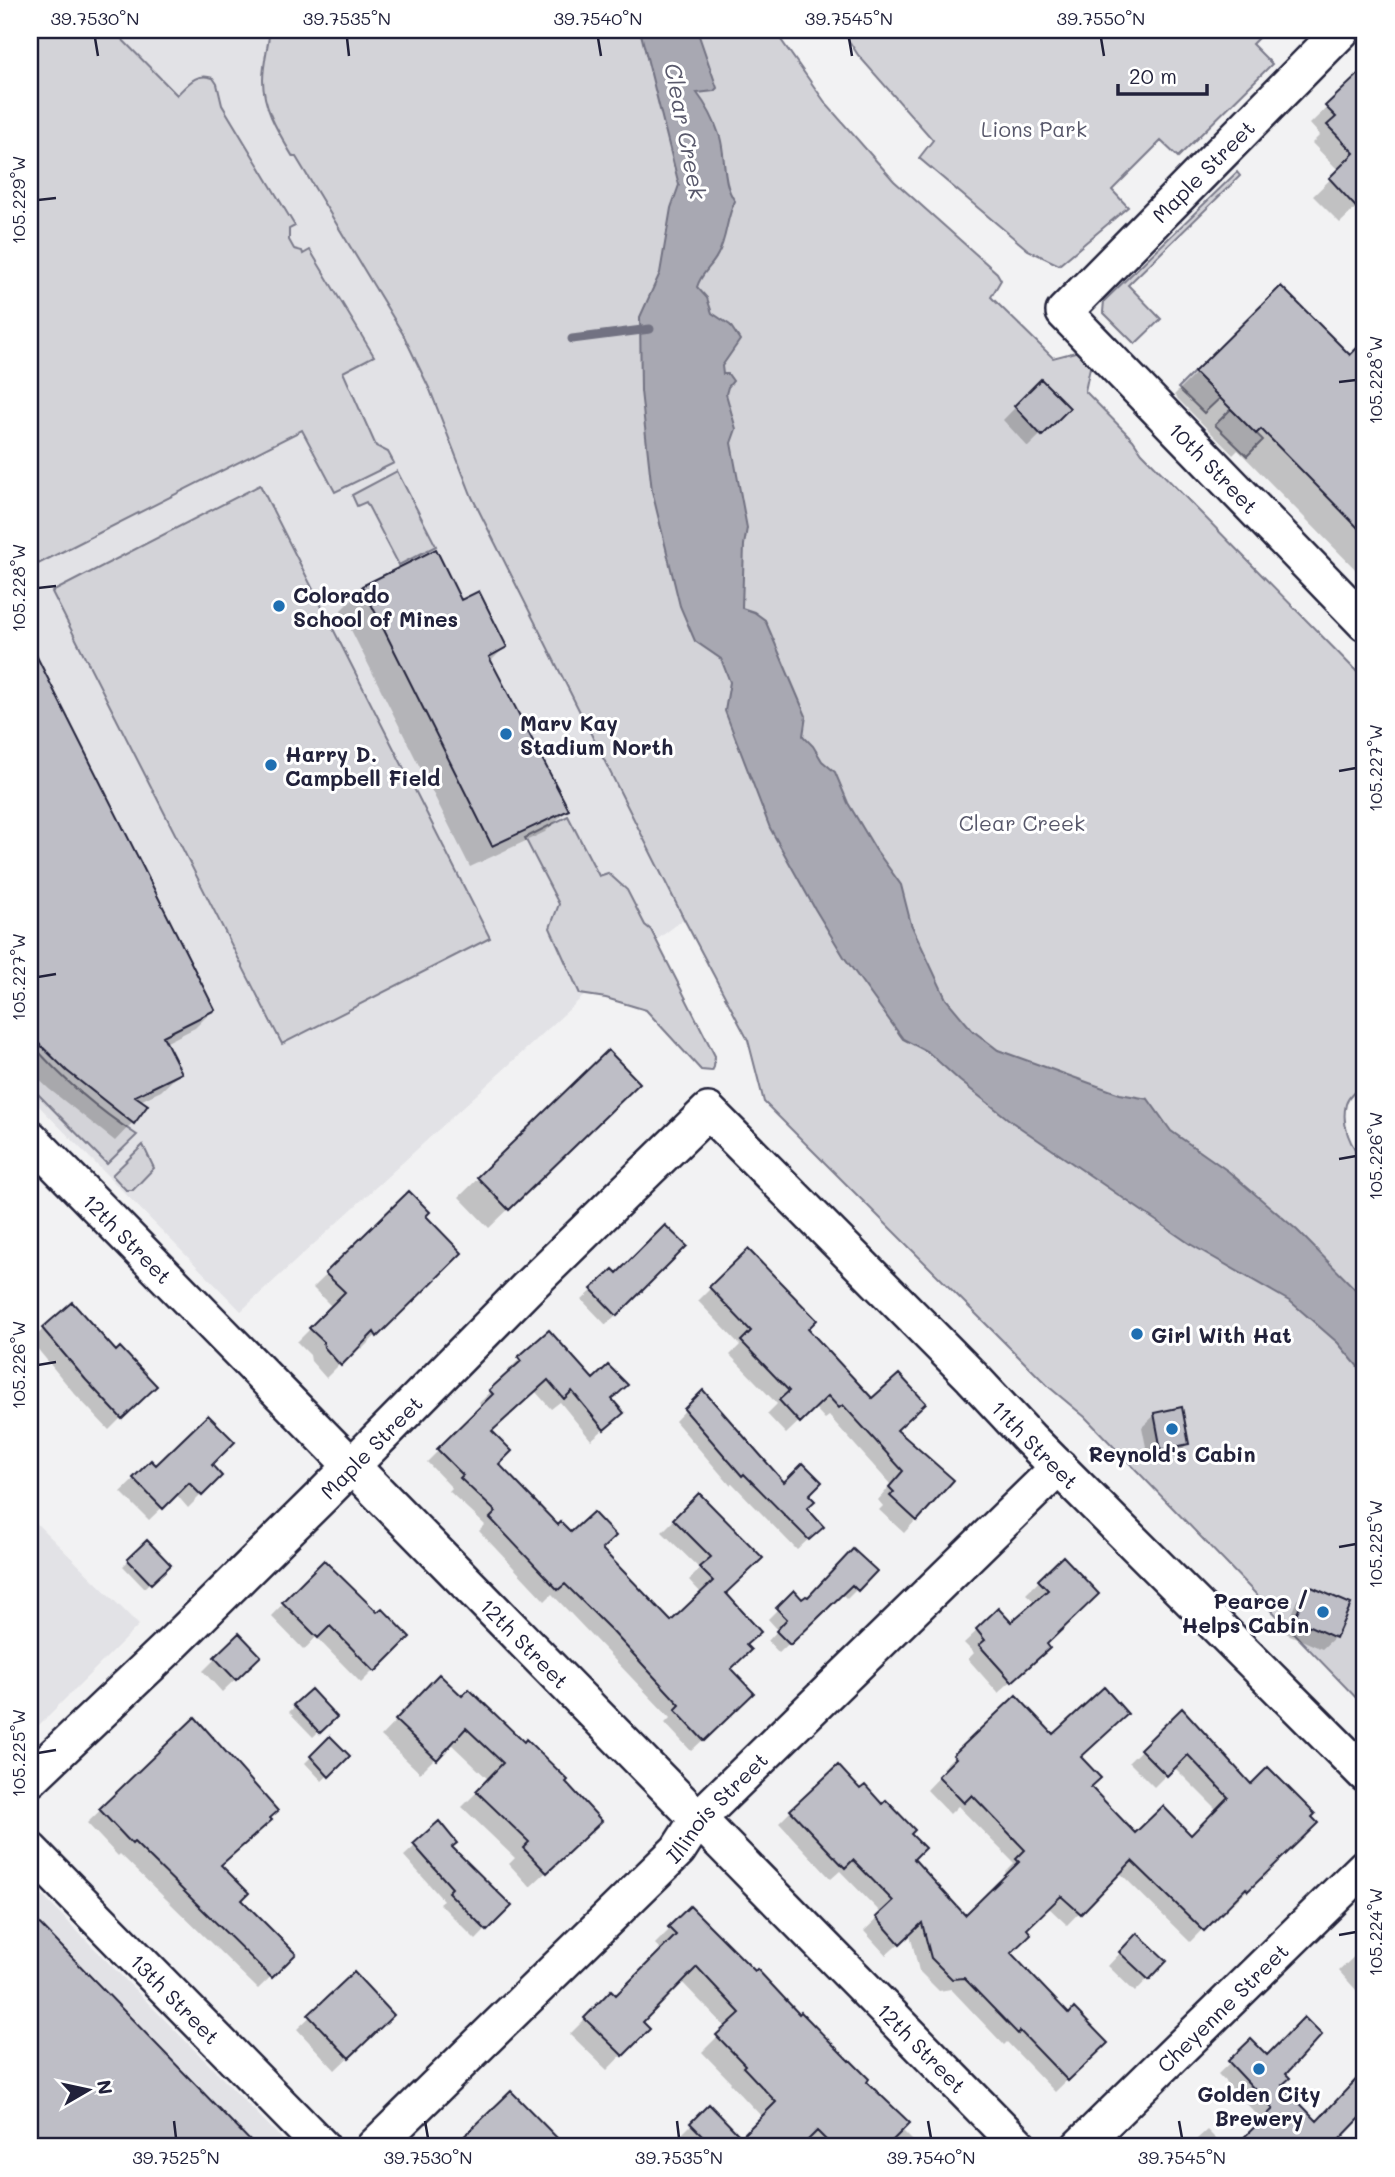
<svg xmlns="http://www.w3.org/2000/svg" width="1395" height="2177" font-family="Mali,sans-serif">
<style>
.built{fill:#e2e2e6}
.green{fill:#d3d3d8;stroke:#7a7a8a;stroke-width:2}
.water{fill:#a8a8b2;stroke:#727282;stroke-width:2}
.shadow{fill:#0003}
.lines{fill:none;stroke-linecap:round;stroke-linejoin:round}
.stream{stroke:#727282;stroke-width:9}
.building{fill:#bebec6;stroke:#22223b;stroke-width:2}
.street-casing{stroke:#22223b;stroke-width:40}
.street{stroke:#fff;stroke-width:35}
.ticks{fill:none;stroke:#22223b;stroke-width:2.5}
.poi-dot{fill:#1f6fb2;stroke:#fff;stroke-width:2.5}
.labels{text-anchor:middle;dominant-baseline:central;stroke-width:6;stroke-linejoin:round;paint-order:stroke}
.park-label{font-size:21px;fill:#57576a;stroke:#fff}
.street-label{font-size:21px;fill:#22223b;stroke:#fff}
.poi-label{font-size:21px;font-weight:bold;fill:#22223b;stroke:#fff;text-anchor:start}
.water-label{font-size:23px;font-style:italic;fill:#58586b;stroke:#fff}
.neatline{fill:none;stroke:#22223b;stroke-width:2.5}
.ticks-label{font-size:18px;text-anchor:middle;fill:#22223b}
</style>
<rect width="100%" height="100%" fill="#f2f2f3"/>
<filter id="ink" filterUnits="userSpaceOnUse"><feTurbulence type="fractalNoise" baseFrequency=".0143" numOctaves="2"/><feDisplacementMap in="SourceGraphic" scale="14" xChannelSelector="R" yChannelSelector="G"/><feConvolveMatrix kernelMatrix="1 2 1 2 8 2 1 2 1" color-interpolation-filters="sRGB"/></filter>
<g filter="url(#ink)">
<path class="built" d="M30,30h266v127l107,177 27,56 42,107 212,422 -97,74 -346,318 -211,-214z
M30,1517l109,108 -109,109z
M30,1883l260,264h-260z"/>
<path class="green" d="M30,30h83l64,65c11,-11 19,-23 36,-17l4,6 5,21 73,121 -6,3v11l5,9 8,2 1,3 7,-4 64,106 -31,16 33,74 12,6 6,11 -59,29 -33,-62 -272,138z
M270,30h504l53,75 67,76 103,92 4,7 -10,17 62,61 26,-7 12,12 -6,28 48,49 9,13 223,227v404c-7,5 -16,11 -19,20 -5,20 4,44 19,56v547l-280,-290 -36,-30 -285,-285 -16,-62 -64,-121 -212,-422 -42,-107 -27,-56 -107,-177h-3c-14,-24 -30,-48 -30,-77 0,-16 5,-34 7,-50z
M842,30h424l-14,14 20,20 -94,93 -17,-16 -49,49 16,17 -69,58 -31,-15 -109,-92 14,-18 -75,-85z
M1237,172l3,4 -112,109 33,34 -26,25 -32,-32 1,-11z
M1194,372l26,26 -16,15 -26,-25z
M1231,409l32,31 -16,16 -32,-31z
M397,471l39,75 -37,19 -33,-63 -9,4 -5,-11z
M260,485l230,453 -208,106 -230,-452z
M568,816l31,60 9,-3 19,17 18,35 6,5 64,126 -1,11 -2,4 -11,-1 -55,-60 -40,-12 -26,-4 -30,-66 9,-24 -34,-66z
M31,1043c31,36 66,66 106,92l-30,29 -77,-78z
M143,1145l11,23 -21,22h-7l-14,-15z"/>
<path class="water" d="M640,30h57l20,58 -3,3 -17,2c10,13 18,29 23,44 6,21 2,47 15,64 -9,17 -8,37 -17,53 -6,13 -17,19 -21,33l10,11 5,15 18,12 10,15 -18,26 1,8h5l5,7 -5,6 -2,7 10,35 -5,14 16,85 -3,17 -2,63 12,4 11,8 41,96 -3,20 10,10 9,15 13,11 13,31 28,47 25,35 10,39 35,75 26,31 26,20 122,44 28,5 23,32 57,40 69,59 68,69v76l-27,-32 -47,-41 -101,-58 -178,-122 -52,-41 -32,-29 -25,-13 -59,-82 -29,-48 -45,-81 -45,-117 5,-29 -9,-23 -26,-18 -15,-35 -28,-115 -11,-100 -1,-74 20,-44 11,-65 8,-23z"/>
<path class="shadow" d="M1086,30h25l-15,12z
M1365,70v129l-25,24 -27,-27 26,-25 -27,-28 8,-8 -10,-11z
M1365,260v16l-8,-9z
M1281,289l69,69 15,-16v237l-127,-129 -5,5 -59,-60z
M1041,381l27,27 -40,39 -25,-27z
M363,588l97,15 45,44 -15,15 77,148 -22,22 -75,35 -129,-257z
M41,669l172,341 -18,18 -30,15 15,30 -19,18 -21,10 -7,21 -18,19 -66,-52 -19,-18v-396z
M608,1052l11,50 -130,126 -30,-31z
M409,1194l15,22 36,37 -98,96 -2,-5 -34,34 -15,-17 -1,-6 -13,-13 35,-35 -19,-19z
M684,1246l-78,79 -24,-25 31,-29 4,4z
M748,1251l58,78 66,71 23,30 21,90 -12,13 -25,-23 4,-4 -5,-6 13,-15 -62,-69 -4,3 -11,-12 -28,27 -19,-20 10,-10 -47,-49 10,-10 -42,-44z
M43,1329l73,25 38,31 -45,45 -35,-37 -43,-52z
M549,1332l61,67 -1,26 -18,15 -31,-38 -9,7 -16,-18 -45,41 7,32 61,63 42,22 71,74 31,-29 -13,-14 11,-11 -38,-37 37,-37 25,99 20,52 -15,23 11,36 -49,46 -26,-28 5,-5 -118,-124 -7,7 -66,-70 6,-6 -36,-34 3,-3 -25,-26 55,-55 -3,-4 31,-29 -3,-3z
M703,1392l81,92 22,11 -1,13 16,19 -24,23 -65,-67 -2,2 -55,-64z
M1155,1415l32,29 -12,13 -26,5 -7,-35z
M151,1463l5,4 53,-2 11,11 -32,32 -12,-14 -27,26 -28,-28z
M147,1543l21,22 -24,23 -21,-22z
M1063,1558l-18,87 -10,15 -37,33 -30,-34 6,-6 -10,-10 34,-32 13,14 25,-22 -10,-9z
M324,1562l53,53 30,22 -46,46 -45,-46 -12,13 -33,-34z
M875,1571l-28,28 -6,-6 -62,60 -11,-12 10,-11 -10,-11 26,-26 8,8z
M1310,1588l25,49 -13,12 -39,-17 14,-32z
M239,1635l20,21 -37,36 -19,-21z
M439,1676l146,160 -55,51 -21,-23 6,-6 -53,-51 27,-27 -39,-37 -30,30 -39,-37z
M311,1691l23,26 -21,20 -24,-25z
M1016,1697l37,39 26,22 10,30 46,48 56,2 26,-28 -43,-43 -20,20 -25,-25 53,-52 69,76 59,31 5,6 -80,79 -3,-3 -42,43 -71,-70 -52,53 -19,-18 -23,22 -16,24 60,63 36,27 -50,49 -48,-50 -3,3 -53,-56 -12,2 -20,-20 -9,-37 -24,21 -22,-24 18,-17 -42,-43 -9,8 -52,-56 12,-12 69,-20 49,43 3,25 53,59 43,-43 -3,-3 9,-9 -56,-57 -8,8 -23,-24 18,-19 -3,-3z
M195,1720l24,146 21,34 54,54 -36,35 -138,-135 -2,2 -31,-33z
M330,1738l18,18 -26,25 -17,-18z
M439,1824l11,24 59,58 -33,34 -37,-37 4,-3 -39,-44z
M690,1909l175,173 36,47 18,18h-116l-2,-2 -3,2h-113l-8,-8 32,-32 32,33 21,-23 -32,-34 1,-1 -29,-30 24,-24 -45,-47 -41,41 7,7 -40,41 -37,-36 42,-42 4,5 46,-46 -7,-7z
M30,1917l224,230h-224z
M1137,1935l28,26 -30,31 -27,-26z
M1365,1946v54l-26,-29z
M354,1975l38,40 -57,55 -38,-41z
M1251,2042l32,32 -4,11 38,38 42,-44 6,6v26l-28,28 8,8h-109l27,-26 -45,-47z
M511,2093l53,54h-109z
M1207,2130l17,17h-36z"/>
<g class="lines">
<path class="stream" d="M572,339l78,-10"/>
</g>
<path class="building" d="M1365,68v149l-36,-39 25,-25 -27,-28 9,-8 -11,-11z
M1281,286l69,69 15,-15v195l-104,-106 -5,5 -62,-62z
M1041,379l29,29 -28,28 -28,-30z
M436,549l25,51 18,-9 28,56 -18,10 80,153 -77,36 -130,-260z
M30,643l185,367 -52,26 19,37 -47,23 13,9 -14,19 -67,-53 -37,-36z
M608,1050l32,33 -131,127 -32,-33z
M409,1191l21,21 -4,4 36,37 -85,84 -3,-5 -33,34 -17,-19 -1,-6 -14,-13 36,-36 -20,-19z
M665,1225l22,21 -70,70 -26,-27 22,-20 4,4z
M748,1249l69,71 -9,9 64,69 27,-24 27,29 -29,27 57,50 -37,41 -27,-25 4,-4 -5,-5 14,-16 -60,-66 -4,3 -11,-12 -28,27 -21,-23 10,-9 -48,-50 10,-10 -42,-44z
M72,1302l44,49 4,-4 37,39 -35,33 -36,-39 -44,-52z
M549,1330l44,49 15,-14 20,20 -16,14 12,14 -20,17 -32,-39 -8,8 -16,-19 -56,51 20,20 -13,13 59,61 3,-3 10,10 22,-20 23,24 -14,13 69,72 42,-40 -14,-14 12,-10 -38,-38 26,-26 64,65 -37,35 35,39 -15,13 5,5 -20,19 23,24 -50,48 -29,-31 5,-5 -68,-74 -47,-47 -7,6 -68,-72 6,-6 -36,-34 3,-3 -26,-26 56,-55 -4,-4 32,-29 -3,-4z
M703,1390l81,92 19,-19 19,19 -13,13 6,6 -8,7 17,19 -15,13 -65,-66 -2,2 -58,-67z
M1182,1407l7,37 -28,6 -7,-37z
M208,1415l27,27 -23,23 10,11 -20,20 -13,-13 -26,26 -30,-31 18,-18 5,5z
M147,1540l24,25 -20,19 -24,-25z
M853,1549l24,22 -19,20 -6,-6 -62,60 -14,-14 11,-12 -11,-11 18,-18 8,9 4,-3 2,1z
M1063,1556l36,38 -52,50 3,4 -38,34 -33,-37 6,-5 -9,-11 22,-21 13,14 37,-32 -10,-10z
M324,1560l53,52 5,-4 28,29 -35,35 -45,-46 -12,12 -36,-36z
M1309,1586l42,18 -15,34 -42,-19z
M239,1633l22,23 -25,24 -22,-23z
M439,1674l23,22 7,-7 55,53 2,-3 42,41 -2,2 36,39 -55,52 -24,-25 6,-6 -53,-51 27,-28 -37,-35 -29,32 -42,-40z
M1104,1687l24,27 -47,43 20,21 -10,9 44,46 28,-27 28,29 37,-38 -40,-42 -21,21 -27,-27 42,-41 69,76 17,-17 47,47 -3,3 6,6 -70,68 -2,-3 -42,43 -72,-70 -51,53 -20,-18 -34,33 4,5 -20,19 58,61 5,-6 34,35 -40,38 -48,-50 -2,3 -54,-56 -12,1 -21,-21 -9,-35 -22,21 -24,-27 17,-16 -40,-41 -8,8 -55,-58 48,-45 22,24 5,-4 17,19 4,-4 29,30 -4,4 14,14 -11,11 51,56 54,-53 -3,-3 9,-9 -53,-55 -8,8 -26,-27 18,-18 -3,-3 63,-60 37,39z
M311,1689l26,28 -17,16 -27,-28z
M195,1717l83,94 -8,7 2,2 -51,45 28,28 -7,7 54,54 -24,24 -138,-136 -2,2 -33,-35z
M330,1736l20,20 -21,21 -19,-21z
M439,1821l18,22 -5,4 60,59 -25,25 -39,-39 4,-4 -39,-44z
M690,1906l65,65 2,-2 42,45 2,-2 48,49 1,-1 19,19 -2,3 43,41 -24,24h-53l-16,-16 -16,16h-87l-24,-24 19,-19 32,33 35,-35 -33,-35 2,-2 -29,-30 24,-22 -43,-46 -54,55 7,7 -27,27 -39,-38 27,-28 5,5 60,-60 -8,-8z
M30,1914l226,233h-226z
M1137,1933l30,28 -18,19 -30,-28z
M354,1972l40,43 -45,43 -41,-43z
M1304,2017l18,18 -36,39 4,4 -8,7 35,36 48,-51v43l-28,29 6,5h-109l39,-38 -45,-48 23,-22 16,16z
M511,2091l55,56h-113z"/>
<g class="lines">
<defs>
<g id="street">
<path id="s1" d="M1342,30l-278,282 301,311"/>
<path id="s2" d="M30,1138l990,1009"/>
<path id="s3" d="M30,1779l143,-136 150,-148 204,-207 181,-177 264,266 57,61 336,336"/>
<path id="s4" d="M30,1850l292,297"/>
<path id="s5" d="M374,2147l304,-297 20,-31 361,-352"/>
<path id="s6" d="M1079,2147l286,-280"/>
</g>
</defs>
<use href="#street" class="street-casing"/>
<use href="#street" class="street"/>
</g>
</g>
<path class="ticks" d="M95,38l3,18M347,38l2,18M598,38l3,18M849,38l3,18M1101,38l3,18M38,200l18,-2M1339,382l17,-2M38,588l18,-2M1339,771l17,-3M38,977l18,-3M1339,1159l17,-3M38,1365l18,-3M1339,1547l17,-3M38,1753l18,-3M1339,1935l17,-3M174,2121l2,17M425,2121l3,17M677,2121l2,17M928,2121l3,17M1179,2121l3,17"/>
<g class="poi-dot">
<circle cx="279" cy="606" r="7"/>
<circle cx="506" cy="734" r="7"/>
<circle cx="271" cy="765" r="7"/>
<circle cx="1137" cy="1334" r="7"/>
<circle cx="1172" cy="1429" r="7"/>
<circle cx="1323" cy="1612" r="7"/>
<circle cx="1259" cy="2069" r="7"/>
</g>
<g class="labels">
<g class="park-label">
<text x="1034" y="128">Lions Park</text>
<text x="1022" y="822">Clear Creek</text>
</g>
<g class="street-label">
<text transform="translate(1203 171) rotate(-45)">Maple Street</text>
<text stroke="none"><textPath href="#s1" startOffset="612">10th Street</textPath></text>
<text stroke="none"><textPath href="#s2" startOffset="140">12th Street</textPath></text>
<text stroke="none"><textPath href="#s3" startOffset="1419">11th Street</textPath></text>
<text stroke="none"><textPath href="#s3" startOffset="476">Maple Street</textPath></text>
<text stroke="none"><textPath href="#s2" startOffset="707">12th Street</textPath></text>
<text stroke="none"><textPath href="#s5" startOffset="483">Illinois Street</textPath></text>
<text stroke="none"><textPath href="#s4" startOffset="208">13th Street</textPath></text>
<text stroke="none"><textPath href="#s6" startOffset="200">Cheyenne Street</textPath></text>
<text stroke="none"><textPath href="#s2" startOffset="1274">12th Street</textPath></text>
</g>
<g class="poi-label">
<text x="293" y="594">Colorado<tspan x="293" dy="24">School of Mines</tspan></text>
<text x="520" y="722">Marv Kay<tspan x="520" dy="24">Stadium North</tspan></text>
<text x="285" y="753">Harry D.<tspan x="285" dy="24">Campbell Field</tspan></text>
<text x="1151" y="1334">Girl With Hat</text>
<text x="1172" y="1453" text-anchor="middle">Reynold's Cabin</text>
<text x="1309" y="1600" text-anchor="end">Pearce /<tspan x="1309" dy="24">Helps Cabin</tspan></text>
<text x="1259" y="2093" text-anchor="middle">Golden City<tspan x="1259" dy="24">Brewery</tspan></text>
</g>
<g class="water-label">
<text transform="translate(686 131) rotate(79)">Clear Creek</text>
</g>
</g>
<rect width="1395" height="2177" fill="none" stroke="#fff" stroke-width="77"/>
<g transform="translate(88 2090) rotate(81)" stroke="#ffffff" stroke-width="5" paint-order="stroke">
<path d="M0-5L12 26L0 18L-12 26Z" fill="#22223b"/>
<text y="-10" font-size="19" font-weight="bold" text-anchor="middle" fill="#22223b">N</text>
</g>
<path d="M1118 84v10h89v-10" fill="none" stroke="#22223b" stroke-width="3.5"/>
<text x="1129" y="84" font-size="21" fill="#22223b" stroke="#ffffff" stroke-width="5" paint-order="stroke">20 m</text>
<rect x="38" y="38" width="1318" height="2100" class="neatline"/>
<g class="ticks-label">
<text x="95" y="25">39.7530°N</text>
<text x="347" y="25">39.7535°N</text>
<text x="598" y="25">39.7540°N</text>
<text x="849" y="25">39.7545°N</text>
<text x="1101" y="25">39.7550°N</text>
<text transform="translate(19 200) rotate(-90)" y="6">105.229°W</text>
<text transform="translate(1376 380) rotate(-90)" y="6">105.228°W</text>
<text transform="translate(19 588) rotate(-90)" y="6">105.228°W</text>
<text transform="translate(1376 768) rotate(-90)" y="6">105.227°W</text>
<text transform="translate(19 977) rotate(-90)" y="6">105.227°W</text>
<text transform="translate(1376 1156) rotate(-90)" y="6">105.226°W</text>
<text transform="translate(19 1365) rotate(-90)" y="6">105.226°W</text>
<text transform="translate(1376 1544) rotate(-90)" y="6">105.225°W</text>
<text transform="translate(19 1753) rotate(-90)" y="6">105.225°W</text>
<text transform="translate(1376 1932) rotate(-90)" y="6">105.224°W</text>
<text x="176" y="2164">39.7525°N</text>
<text x="428" y="2164">39.7530°N</text>
<text x="679" y="2164">39.7535°N</text>
<text x="931" y="2164">39.7540°N</text>
<text x="1182" y="2164">39.7545°N</text>
</g>
</svg>
